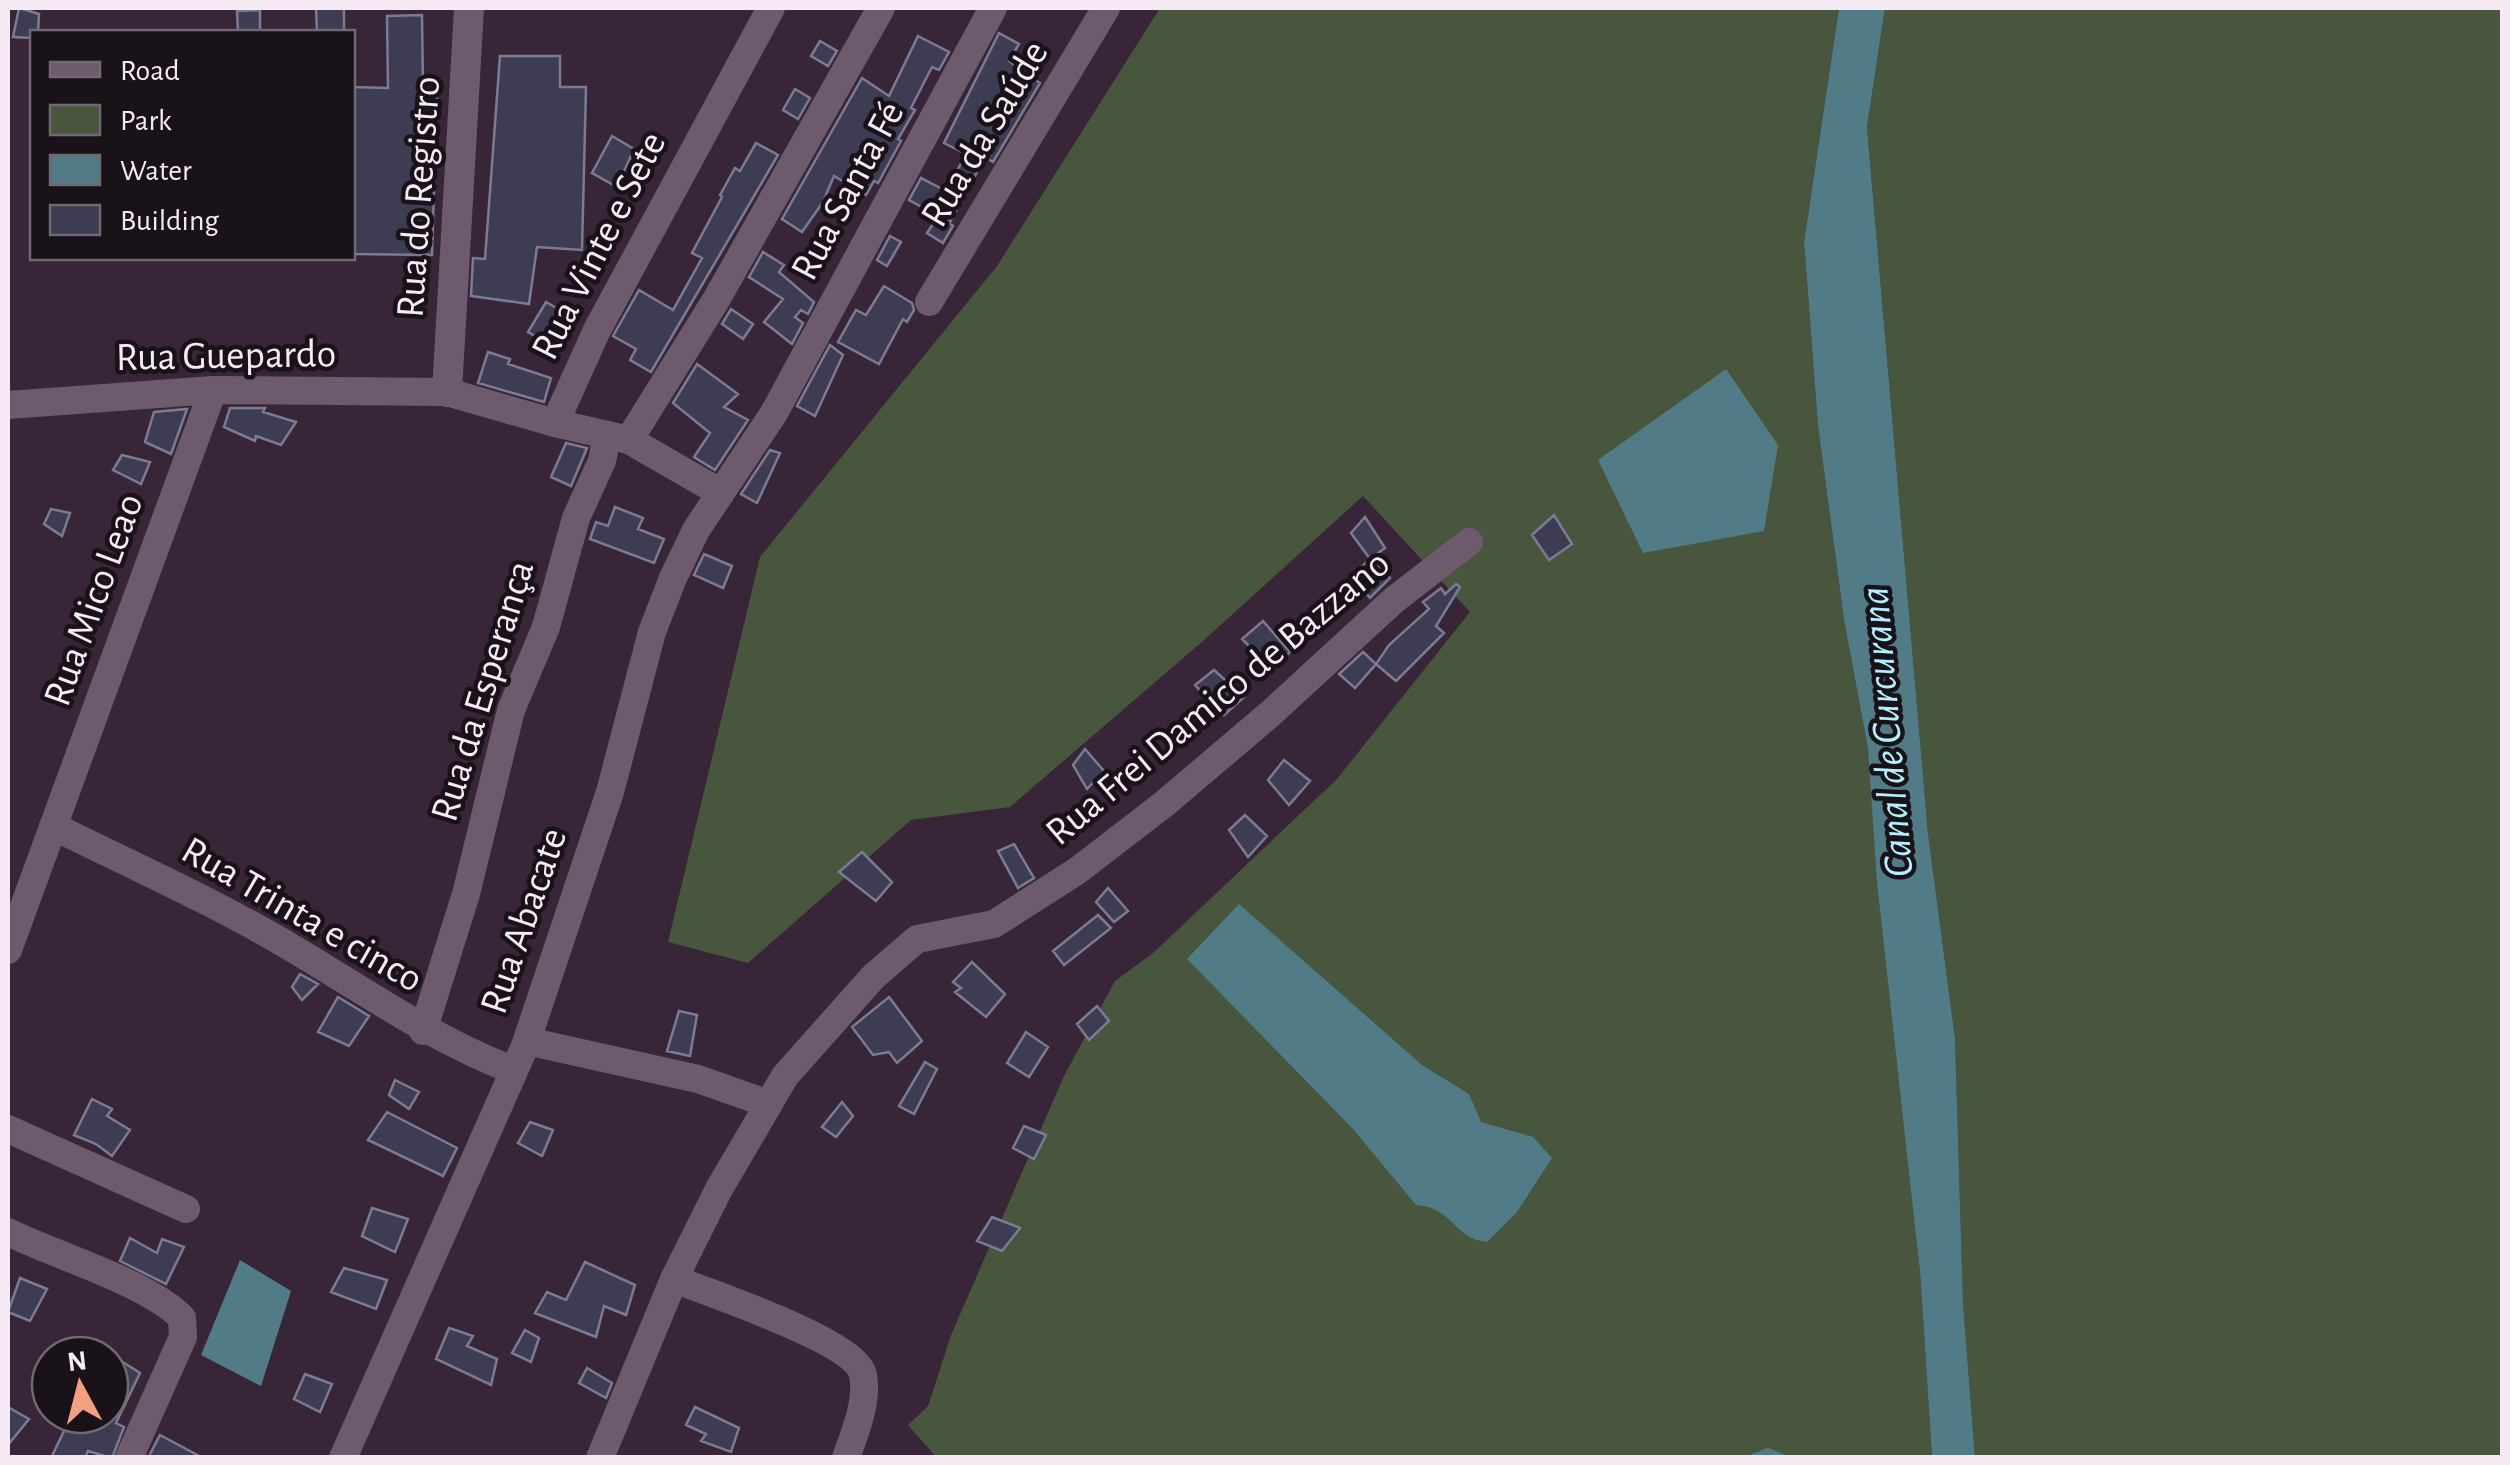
<svg xmlns="http://www.w3.org/2000/svg" width="2510" height="1465" font-family="'Alegreya Sans',sans-serif">
<style>
.green{fill:#47563c}
.water{fill:#517b86}
.lines{fill:none;stroke-linecap:round;stroke-linejoin:round}
.stream{stroke:#517b86;stroke-width:6}
.building{fill:#3d3c53;stroke:#7b7b95;stroke-width:2.5}
.minor{stroke:#6e5a6d;stroke-width:28}
.tertiary{stroke:#6e5a6d;stroke-width:30}
.labels{text-anchor:middle;dominant-baseline:central;stroke-width:9;stroke-linejoin:round;paint-order:stroke}
.street-label{font-size:40px;fill:#f6eaf5;stroke:#1a1219}
.water-label{font-size:42px;font-style:italic;fill:#b3effe;stroke:#1a1219}
</style>
<rect width="100%" height="100%" fill="#382537"/>
<path class="green" d="M1160,8h679l-35,234 14,184 26,194 24,129 52,523 12,185 -995,1 -29,-33 20,-19 23,-71 113,-259 51,-95 38,-28 184,-174 133,-167 -107,-116 -160,145 -193,166 -99,13 -163,143 -80,-21 92,-385 237,-291z
M1885,8h617v1449h-527l-12,-155 -8,-264 -27,-205 -61,-706z"/>
<path class="water" d="M1839,8h46l-18,119 61,706 27,205 8,264 12,155h-43l-12,-185 -43,-390 -9,-133 -24,-129 -26,-194 -14,-184z
M1726,369l52,76 -14,86 -121,22 -45,-93z
M1239,904l183,161 47,29 12,28 52,15 19,21 -35,54 -30,30c-34,-3 -32,-34 -71,-37l-63,-76 -166,-170z
M240,1260l51,31 -30,95 -60,-31z"/>
<g class="lines">
<path class="stream" d="M1750,1458l18,-7 16,7"/>
</g>
<path class="building" d="M19,8l20,6 -1,18h-6v6l-19,-1z
M316,8h28v24h-27z
M260,10v22h-22l-1,-21z
M422,15l1,74h14l-5,166 -80,-1v-167l36,1 -1,-72z
M999,33l20,11 -10,17 31,22 -47,79 -8,-5 -35,65 -41,-22 12,-22 25,13 20,-37 -22,-11z
M918,36l31,16 -10,18 -7,-3 -21,41 4,2 -17,29 3,2 -23,42 -4,-2 -8,14 -32,-19 -11,26 -21,30 -20,-13 80,-141 27,18z
M820,41l17,10 -9,15 -17,-10z
M500,56h60v31h26l-4,163 -45,-3 -8,57 -58,-8 2,-38 12,1z
M795,89l15,9 -12,21 -15,-9z
M612,136l22,13 -17,38 -25,-14z
M756,143l22,12 -127,217 -21,-12 6,-11 -23,-13 26,-46 34,20 29,-52 -10,-5 30,-56 -2,-2 15,-27 5,3z
M938,216l15,10 -10,17 -16,-10z
M890,236l11,6 -14,24 -10,-6z
M763,252l21,13 -5,7 35,30 -6,12 -7,-4 -6,7 8,6 -11,21 -28,-22 19,-23 -34,-22z
M884,286l28,17 2,7 -7,12 -4,-3 -24,45 -41,-22 18,-32 10,5z
M546,302l30,17 -19,30 -29,-17z
M731,309l22,15 -10,15 -21,-15z
M830,345l13,10 -28,61 -18,-10z
M488,352l22,7 -2,5 43,14 -7,24 -66,-19z
M697,364l41,30 -14,13 24,13 -33,50 -21,-13 16,-24 -37,-30z
M230,408h35l-2,4 33,10 -15,23 -25,-9 -1,5 -31,-14z
M187,409l-16,45 -26,-12 9,-30z
M566,443l21,5 -16,38 -20,-9z
M770,450l10,3 -23,50 -16,-9z
M122,455l28,7 -9,22 -28,-14z
M615,507l28,11 -5,11 26,10 -10,24 -64,-24 6,-17 12,4z
M51,509l19,4 -8,23 -18,-12z
M1554,515l18,29 -23,16 -17,-25z
M1365,517l20,31 -15,11 -19,-26z
M704,554l28,12 -9,22 -29,-13z
M1370,559l20,19 -20,20 -18,-22z
M1456,584l4,3 -24,39 8,7 -48,48 -20,-17 13,-19 40,-36 -6,-7 18,-14 4,6z
M1263,621l27,31 -17,18 -31,-31z
M1363,652l13,12 -21,24 -16,-14z
M1214,670l30,27 -20,18 -29,-30z
M1085,749l19,22 -17,18 -14,-24z
M1284,760l26,21 -21,24 -21,-25z
M1245,815l22,21 -19,21 -19,-27z
M1014,844l20,34 -16,10 -20,-37z
M862,852l30,30 -16,19 -37,-29z
M1108,888l20,23 -14,11 -18,-20z
M1098,915l13,13 -47,37 -11,-14z
M972,962l33,32 -19,23 -31,-25 6,-4 -8,-6z
M300,974l18,10 -16,16 -10,-13z
M338,997l31,19 -20,30 -31,-14z
M889,997l33,44 -25,22 -8,-11 -16,3 -21,-28z
M1097,1006l12,15 -20,19 -12,-16z
M679,1011l18,4 -7,41 -23,-5z
M1026,1032l22,15 -19,30 -22,-14z
M925,1062l12,7 -23,45 -15,-8z
M395,1080l24,12 -10,17 -20,-14z
M92,1099l20,10 -5,7 23,14 -18,26 -16,-12 -22,-9z
M842,1102l11,14 -17,21 -14,-10z
M387,1112l70,36 -14,28 -75,-36z
M530,1122l23,8 -11,26 -24,-13z
M1024,1126l22,9 -12,24 -21,-11z
M372,1208l36,11 -13,33 -33,-16z
M992,1217l28,11 -18,23 -25,-10z
M130,1238l27,15 5,-14 22,8 -18,37 -46,-23z
M585,1262l50,23 -9,30 -22,-9 -8,31 -61,-24 12,-21 19,8z
M344,1268l43,12 -11,29 -45,-17z
M20,1278l27,11 -17,32 -22,-9z
M449,1328l24,8 -6,10 30,13 -6,26 -55,-26z
M525,1330l14,8 -8,24 -19,-9z
M110,1354l30,19 -24,50 8,4 -12,31 -24,-7 -3,7h-34l14,-29 14,-14h31z
M587,1368l25,15 -6,15 -27,-15z
M305,1374l27,10 -12,28 -26,-13z
M8,1407l21,12 -21,26z
M695,1407l44,21 -8,24 -30,-11 5,-7 -20,-9z
M160,1435l43,23h-55z"/>
<g class="lines">
<path class="minor" d="M929,302l177,-294
M8,405l205,-15 234,2 108,31 74,17 92,53
M555,423l42,-93 174,-322
M629,440l87,-140 165,-292
M53,826c80,40 162,76 239,122 76,45 137,89 220,122
M8,950l205,-560
M423,1031l43,-137 45,-184 35,-83 30,-109 26,-57 5,-26
M527,1041l171,38 71,25
M8,1129l178,80
M8,1232c46,23 141,51 174,86l1,19 -54,121
M674,1279c35,14 182,62 189,96 5,27 -8,57 -17,83
M343,1458l182,-412 85,-254 42,-160 21,-54 23,-48 78,-117 219,-405
M600,1458l74,-179 45,-90 66,-113 88,-99 44,-38 77,-15 83,-53 87,-67 106,-90 124,-114 75,-58"/>
<path class="tertiary" d="M447,392l22,-384"/>
</g>
<g class="labels">
<g class="street-label">
<text transform="translate(985 134) rotate(-59)">Rua da Saúde</text>
<text transform="translate(848 191) rotate(-62)">Rua Santa Fé</text>
<text transform="translate(419 197) rotate(-86)">Rua do Registro</text>
<text transform="translate(599 246) rotate(-63)">Rua Vinte e Sete</text>
<text transform="translate(226 356) rotate(-1)">Rua Guepardo</text>
<text transform="translate(94 600) rotate(-70)">Rua Mico Leao</text>
<text transform="translate(483 691) rotate(-73)">Rua da Esperança</text>
<text transform="translate(1218 698) rotate(-40)">Rua Frei Damico de Bazzano</text>
<text transform="translate(302 915) rotate(30)">Rua Trinta e cinco</text>
<text transform="translate(524 921) rotate(-71)">Rua Abacate</text>
</g>
<g class="water-label">
<text transform="translate(1887 732) rotate(-95)">Canal de Curcurana</text>
</g>
</g>
<rect width="2510" height="1465" fill="none" stroke="#f6eaf5" stroke-width="20"/>
<rect x="30" y="30" width="325" height="230" fill="#1a1219" stroke="#726871" stroke-width="2.5"/>
<rect x="50" y="62" width="50" height="15" fill="#6e5a6d" stroke="#726871" stroke-width="2.5"/>
<text x="120" y="80" font-size="30" fill="#f6eaf5">Road</text>
<rect x="50" y="105" width="50" height="30" fill="#47563c" stroke="#726871" stroke-width="2.5"/>
<text x="120" y="130" font-size="30" fill="#f6eaf5">Park</text>
<rect x="50" y="155" width="50" height="30" fill="#517b86" stroke="#726871" stroke-width="2.5"/>
<text x="120" y="180" font-size="30" fill="#f6eaf5">Water</text>
<rect x="50" y="205" width="50" height="30" fill="#3d3c53" stroke="#726871" stroke-width="2.5"/>
<text x="120" y="230" font-size="30" fill="#f6eaf5">Building</text>
<g transform="translate(80 1385) rotate(353)"><circle r="48" fill="#1a1219" stroke="#726871" stroke-width="2.5"/>
<path d="M0-8L18 38L0 25L-18 38Z" fill="#f2a081"/>
<text y="-15" font-size="28" font-weight="bold" text-anchor="middle" fill="#f6eaf5">N</text>
</g>
</svg>
